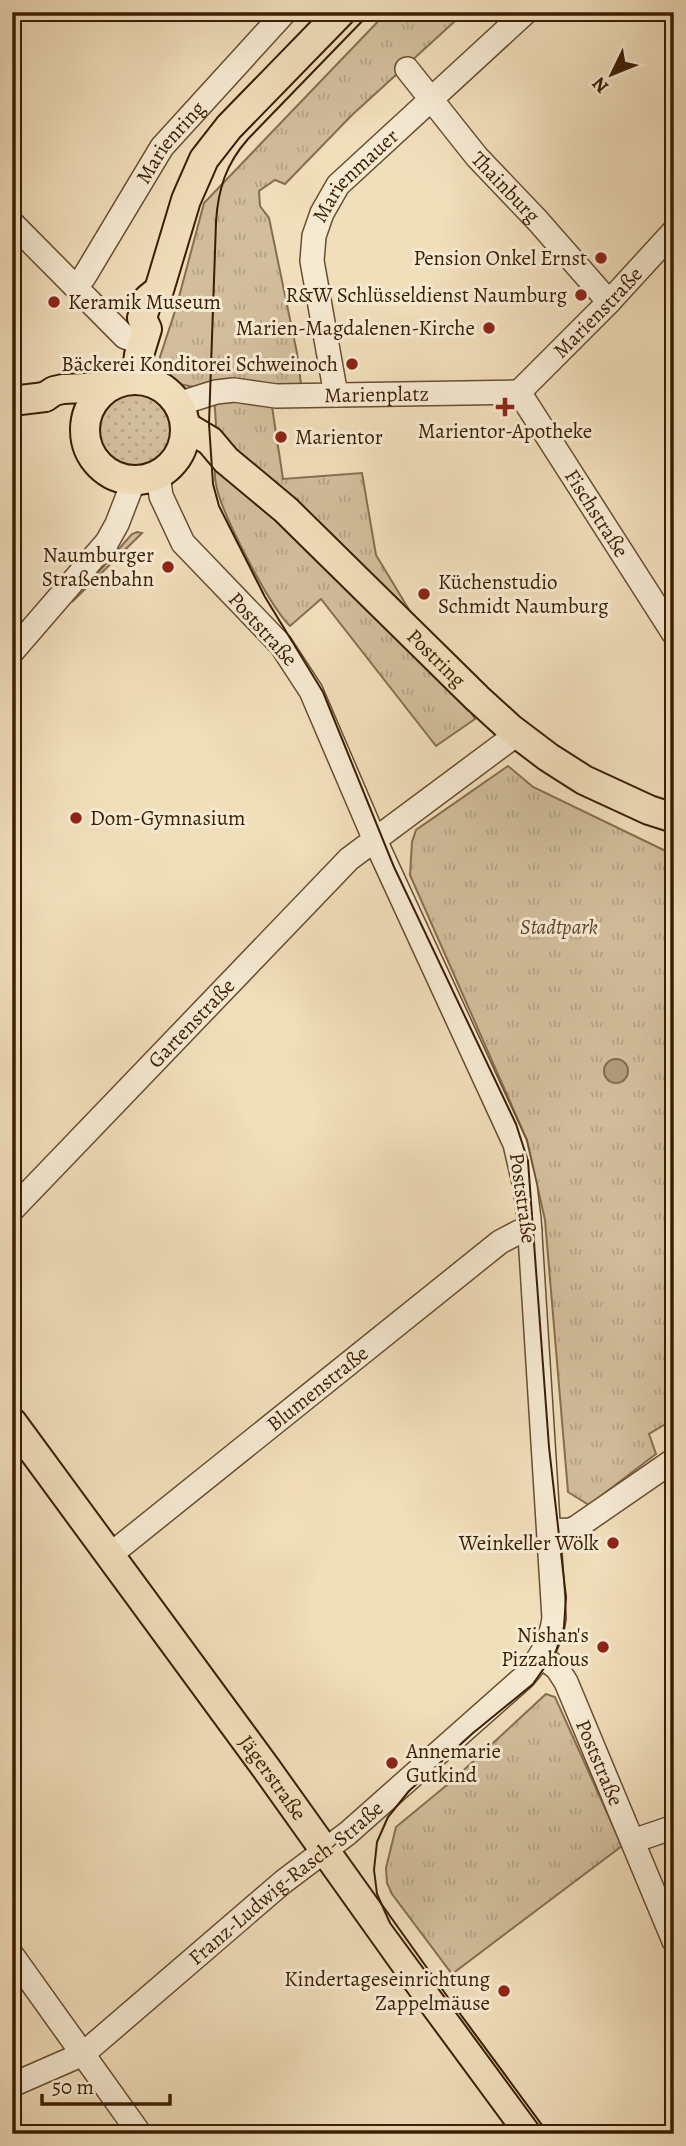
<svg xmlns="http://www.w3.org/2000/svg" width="686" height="2146" font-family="Alegreya,serif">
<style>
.grass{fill:url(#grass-dots);stroke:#866e4f;stroke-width:2}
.park{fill:url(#park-tufts);stroke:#866e4f;stroke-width:2}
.water{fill:#b39d7c;stroke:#836a4b;stroke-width:2}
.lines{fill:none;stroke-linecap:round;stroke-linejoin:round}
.minor-casing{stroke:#684e30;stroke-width:26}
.major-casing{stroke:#3b1e02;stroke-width:32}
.minor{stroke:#f6ead3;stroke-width:23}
.major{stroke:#f1debb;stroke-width:28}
.tram{stroke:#3b1e02;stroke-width:2}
.poi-dot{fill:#8f2418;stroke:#f6ead3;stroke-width:2.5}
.labels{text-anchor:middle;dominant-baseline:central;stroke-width:6;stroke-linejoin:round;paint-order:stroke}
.street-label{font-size:21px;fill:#3b1e02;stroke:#f6ead3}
.poi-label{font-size:21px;fill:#3b1e02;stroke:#f6ead3;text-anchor:end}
.park-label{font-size:21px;font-style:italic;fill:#614628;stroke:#f6ead3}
</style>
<defs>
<pattern id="grass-dots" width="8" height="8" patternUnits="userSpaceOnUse" patternTransform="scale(1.75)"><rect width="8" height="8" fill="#d2bd9c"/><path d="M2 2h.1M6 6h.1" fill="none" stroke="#b5a285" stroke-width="1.8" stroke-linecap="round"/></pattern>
<pattern id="park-tufts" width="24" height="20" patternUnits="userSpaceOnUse" patternTransform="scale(1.75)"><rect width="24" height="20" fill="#d2bd9c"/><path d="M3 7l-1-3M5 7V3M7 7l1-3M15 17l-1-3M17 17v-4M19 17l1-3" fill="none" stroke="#b5a285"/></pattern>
</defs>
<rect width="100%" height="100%" fill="#f1debb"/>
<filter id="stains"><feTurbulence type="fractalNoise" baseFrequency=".00286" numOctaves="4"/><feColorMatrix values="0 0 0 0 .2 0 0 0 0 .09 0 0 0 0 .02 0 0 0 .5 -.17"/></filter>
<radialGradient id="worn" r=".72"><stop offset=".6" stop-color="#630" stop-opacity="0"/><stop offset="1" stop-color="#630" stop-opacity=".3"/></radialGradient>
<path class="grass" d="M94 430a41 41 0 1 1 82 0a41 41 0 1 1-82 0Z
M137,532l5,1 -70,69 60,-68z"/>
<path class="park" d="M387,12h78l-113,103 -67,69 -10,-4 -16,11 1,15 9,12 28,135 4,31 -32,3 14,92 79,-6 14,82 99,164 -39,27 -115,-147 -31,27c-20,-19 -70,-115 -74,-142 -3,-14 0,-29 0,-43 1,-14 -1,-29 -2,-43l-10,-9 -30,-6 -11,-12 -4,-11 17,-52 28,-105z
M508,766l25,21 141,68v564l-25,15 7,20 -67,51 -21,-13 -23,-272 -18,-80 -117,-265 2,-33 4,-12z
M546,1694l9,3 67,149 -170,128 -60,-80 -5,-11 -1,-15 10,-41 57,-47z"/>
<path class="water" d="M604 1071a12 12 0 1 1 24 0a12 12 0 1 1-24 0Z"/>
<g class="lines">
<defs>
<g id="minor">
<path id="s1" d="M407,69l70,88 61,64 71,81"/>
<path d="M12,223l113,114 17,6"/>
<path id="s2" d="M75,286l9,-9 78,-130 123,-135"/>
<path id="s3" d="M519,392l155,242"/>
<path id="s4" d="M519,392l90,-90 65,-71"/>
<path id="s5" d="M336,395l-24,-134 2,-25 8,-23 16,-28 188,-173"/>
<path id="s6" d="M178,404l38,-12 18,-2 42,6 243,-4"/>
<path d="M12,652l95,-110 10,-18 17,-44"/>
<path id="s7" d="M12,1210l337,-351 168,-125"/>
<path d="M549,1531l22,-1 6,-3 97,-67"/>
<path id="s8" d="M110,1555l390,-313 19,-10 11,-1"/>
<path id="s9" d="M541,1656l16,12 9,14 108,259"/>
<path d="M633,1841l41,-14"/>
<path d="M12,1955l128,179"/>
<path id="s10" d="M12,2085l71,-31 200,-172 65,-49 176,-156c15,-17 27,-35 30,-59l-25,-399 -4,-32 -10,-43 -141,-306 -63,-147 -30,-46 -98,-102 -22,-47 -3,-22"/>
</g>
<g id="major">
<path d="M136,379l3,-24 8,-26 -5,-11 6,-19 11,-9 27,-90 18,-41 25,-32 112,-115"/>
<circle cx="135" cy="430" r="50"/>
<path d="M45,397l9,-6 9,-2 44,-2"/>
<path d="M12,401l33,-4"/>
<path id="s11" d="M185,426l25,15 16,19 60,50 191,188 34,31 37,28 36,23 65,30 25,8"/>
<path id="s12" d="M12,1422l254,346 169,237 95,129"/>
</g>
</defs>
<use href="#minor" class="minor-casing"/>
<use href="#major" class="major-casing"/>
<use href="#minor" class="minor"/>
<use href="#major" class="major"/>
<path class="tram" d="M371,12l-123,127c-22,25 -30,50 -32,83l-7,202 4,60 6,22 46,91 58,95 71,175 122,257 12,37 21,286 17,150 -2,30 -8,24 -23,33 -60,49 -64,58 -21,26 -11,25 -3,28 3,24 13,29 155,211"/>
</g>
<g class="poi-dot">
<circle cx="601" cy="258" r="7"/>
<circle cx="581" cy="295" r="7"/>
<circle cx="54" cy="302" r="7"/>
<circle cx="489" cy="328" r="7"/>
<circle cx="352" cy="364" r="7"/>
<path d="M501.5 396.5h7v7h7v7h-7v7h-7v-7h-7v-7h7z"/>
<circle cx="281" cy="437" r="7"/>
<circle cx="168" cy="567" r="7"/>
<circle cx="424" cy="594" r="7"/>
<circle cx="76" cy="818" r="7"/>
<circle cx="613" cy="1543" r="7"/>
<circle cx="603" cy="1647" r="7"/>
<circle cx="392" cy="1763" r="7"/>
<circle cx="504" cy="1991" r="7"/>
</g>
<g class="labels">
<g class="street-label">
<text stroke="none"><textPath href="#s2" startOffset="173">Marienring</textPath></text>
<text stroke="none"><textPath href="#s5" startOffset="236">Marienmauer</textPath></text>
<text stroke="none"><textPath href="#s1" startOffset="154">Thainburg</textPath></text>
<text stroke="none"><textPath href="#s4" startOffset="112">Marienstraße</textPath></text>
<text stroke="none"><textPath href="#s6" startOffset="201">Marienplatz</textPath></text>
<text stroke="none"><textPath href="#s3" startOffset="144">Fischstraße</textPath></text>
<text transform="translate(263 629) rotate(48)">Poststraße</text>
<text stroke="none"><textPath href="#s11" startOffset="343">Postring</textPath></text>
<text stroke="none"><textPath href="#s7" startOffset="259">Gartenstraße</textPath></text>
<text transform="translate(523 1198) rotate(82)">Poststraße</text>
<text stroke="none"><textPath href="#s8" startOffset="266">Blumenstraße</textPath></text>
<text stroke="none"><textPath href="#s9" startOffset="124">Poststraße</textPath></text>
<text stroke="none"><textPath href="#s12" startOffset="441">Jägerstraße</textPath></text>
<text stroke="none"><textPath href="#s10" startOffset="343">Franz-Ludwig-Rasch-Straße</textPath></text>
</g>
<g class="poi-label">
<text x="587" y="258">Pension Onkel Ernst</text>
<text x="567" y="295">R&amp;W Schlüsseldienst Naumburg</text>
<text x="68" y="302" text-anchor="start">Keramik Museum</text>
<text x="475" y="328">Marien-Magdalenen-Kirche</text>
<text x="338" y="364">Bäckerei Konditorei Schweinoch</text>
<text x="505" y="431" text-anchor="middle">Marientor-Apotheke</text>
<text x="295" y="437" text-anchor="start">Marientor</text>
<text x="154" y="555">Naumburger<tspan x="154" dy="24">Straßenbahn</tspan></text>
<text x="438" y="582" text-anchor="start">Küchenstudio<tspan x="438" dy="24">Schmidt Naumburg</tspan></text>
<text x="90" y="818" text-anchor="start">Dom-Gymnasium</text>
<text x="599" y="1543">Weinkeller Wölk</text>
<text x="589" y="1635">Nishan's<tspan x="589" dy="24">Pizzahous</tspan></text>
<text x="406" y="1751" text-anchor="start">Annemarie<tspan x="406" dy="24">Gutkind</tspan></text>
<text x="490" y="1979">Kindertageseinrichtung<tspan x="490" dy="24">Zappelmäuse</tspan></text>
</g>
<g class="park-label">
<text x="559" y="927">Stadtpark</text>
</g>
</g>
<rect width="686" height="2146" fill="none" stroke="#f1debb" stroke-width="42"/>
<rect x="14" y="14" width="658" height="2118" fill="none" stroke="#3b1e02" stroke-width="3.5"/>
<rect x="21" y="21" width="644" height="2104" fill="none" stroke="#3b1e02" stroke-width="2"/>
<g transform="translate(612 74) rotate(227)" stroke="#f6ead3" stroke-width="5" paint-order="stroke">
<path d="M0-5L12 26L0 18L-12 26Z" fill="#3b1e02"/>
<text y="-10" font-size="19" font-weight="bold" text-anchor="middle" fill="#3b1e02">N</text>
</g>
<path d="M42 2094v10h128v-10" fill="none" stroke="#3b1e02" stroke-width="3.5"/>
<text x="52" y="2094" font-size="21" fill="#3b1e02" stroke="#f6ead3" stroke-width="5" paint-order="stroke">50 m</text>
<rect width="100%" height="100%" filter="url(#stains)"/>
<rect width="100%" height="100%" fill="url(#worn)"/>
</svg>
